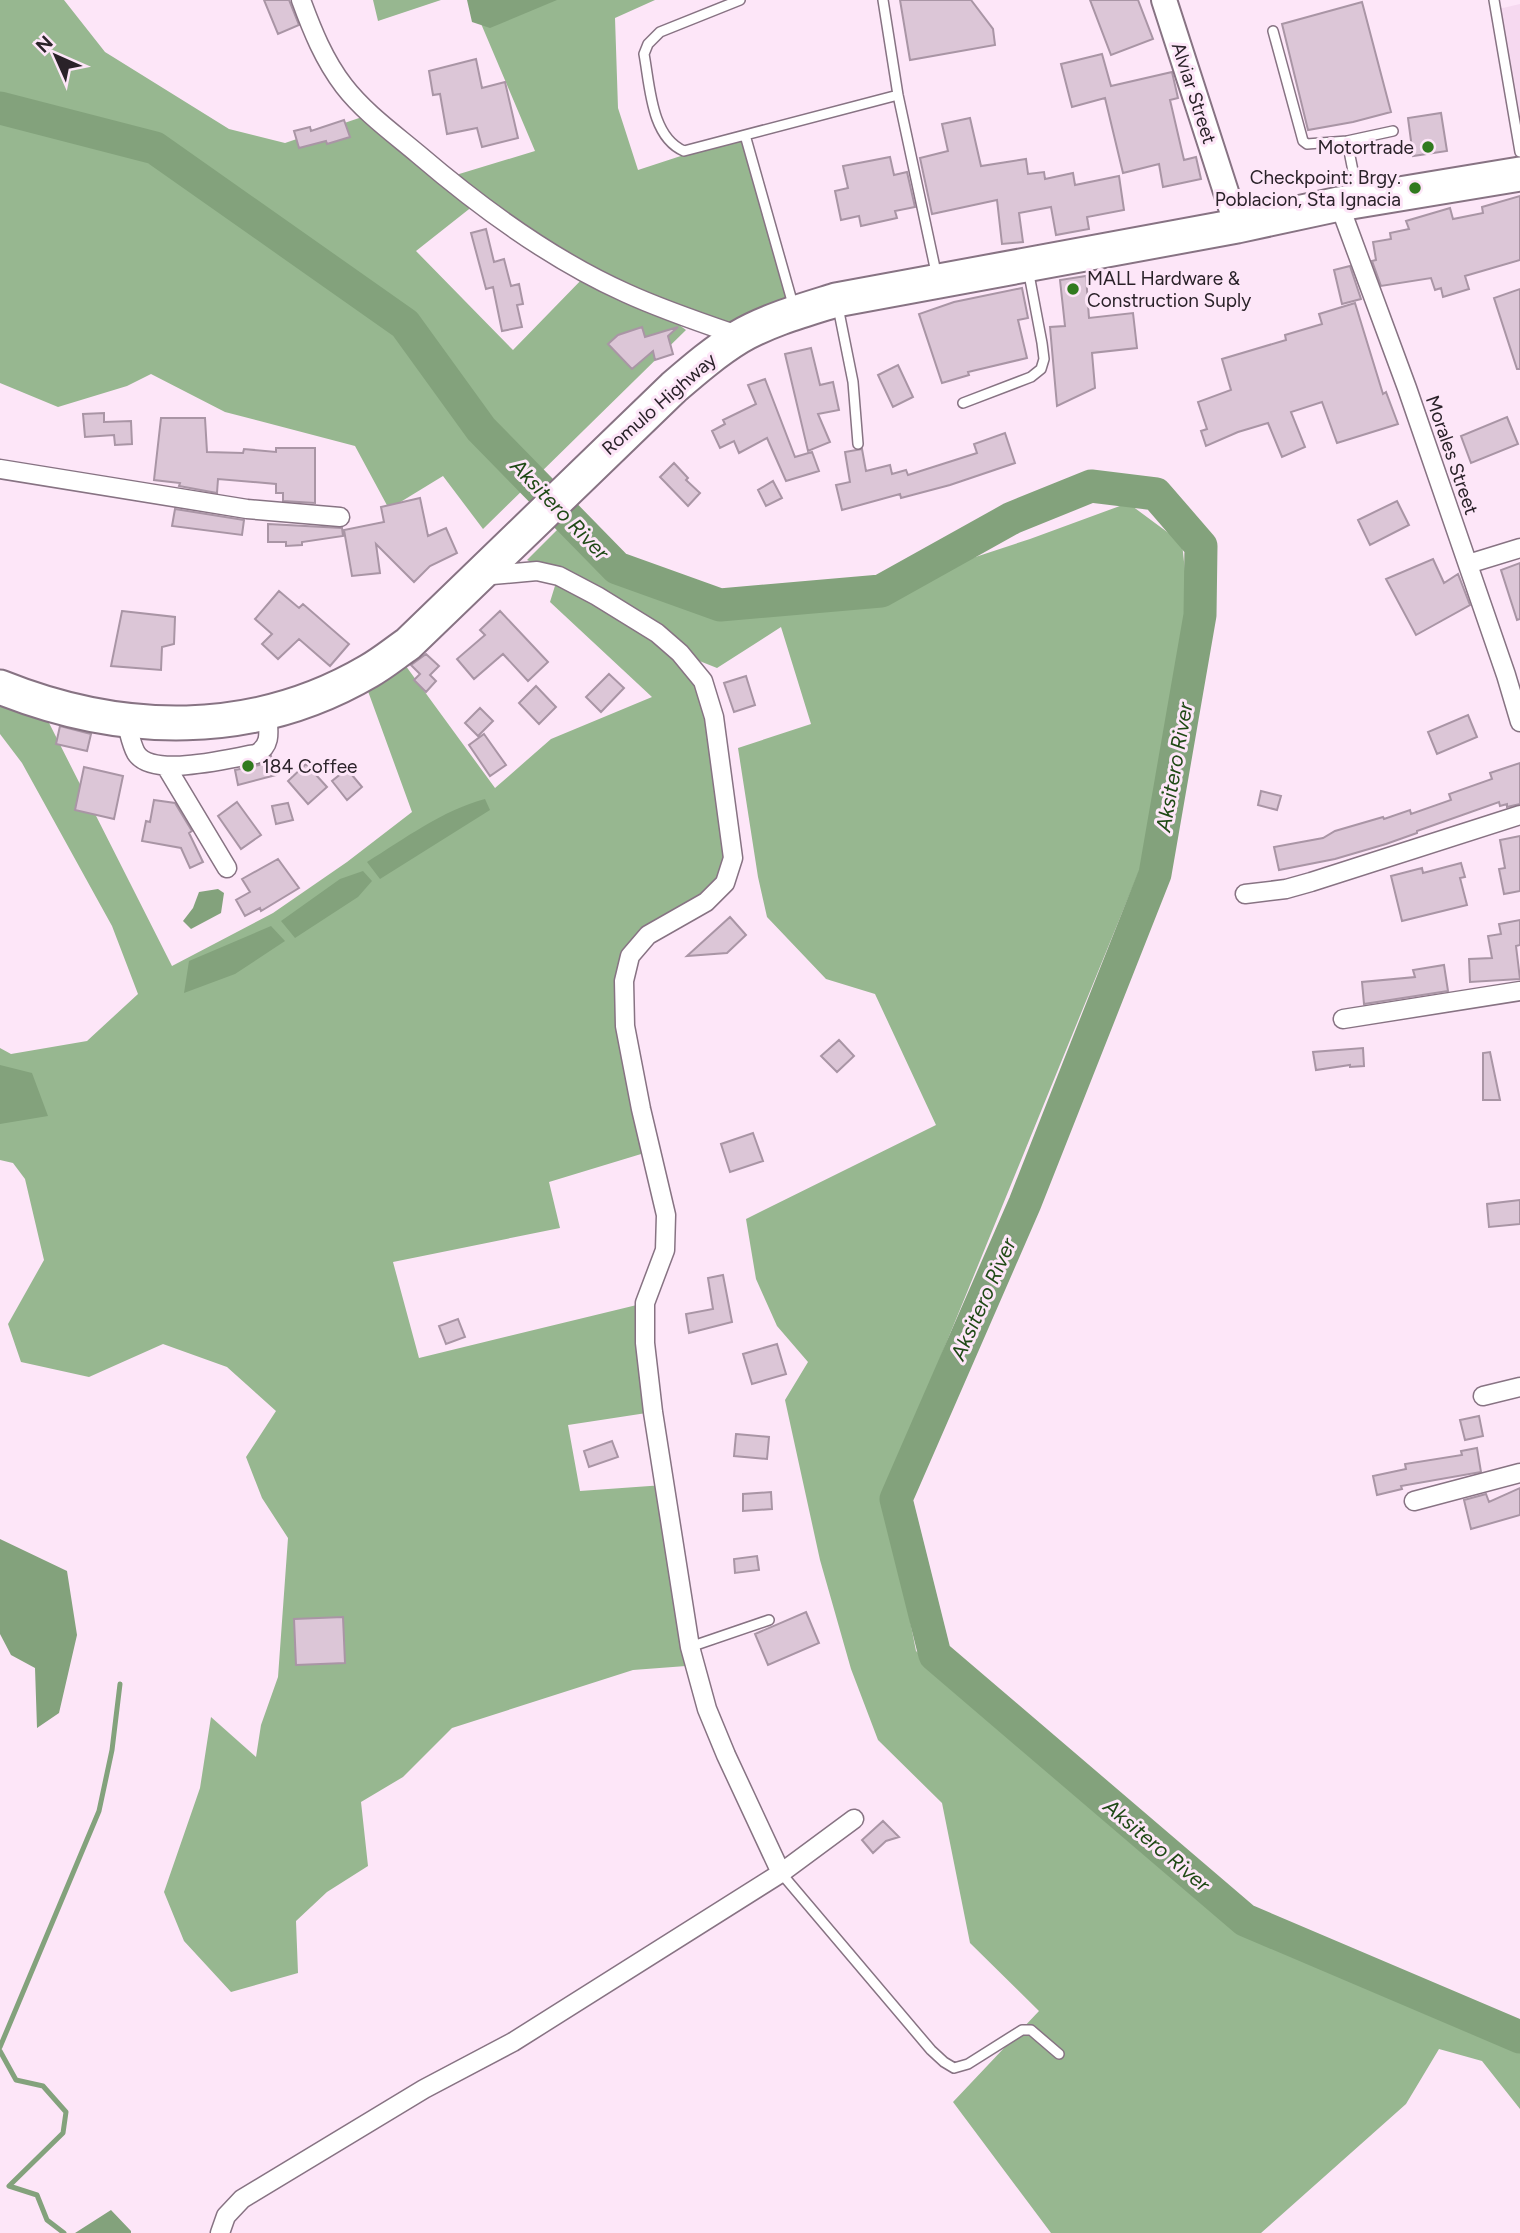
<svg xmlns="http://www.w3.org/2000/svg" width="1520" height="2233" font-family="Figtree,sans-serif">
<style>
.built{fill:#f6d9f0}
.forest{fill:#97b790;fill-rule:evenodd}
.water{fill:#83a27c}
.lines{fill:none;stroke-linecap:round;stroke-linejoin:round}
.stream{stroke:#83a27c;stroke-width:5}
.river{stroke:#83a27c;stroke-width:33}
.building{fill:#dcc6d7;stroke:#a995a5;stroke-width:2}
.lane-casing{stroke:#877383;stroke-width:12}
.street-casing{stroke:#877383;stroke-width:21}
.secondary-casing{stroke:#877383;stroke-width:28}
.highway-casing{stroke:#877383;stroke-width:37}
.lane{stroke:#fff;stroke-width:9}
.street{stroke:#fff;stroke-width:18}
.secondary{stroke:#fff;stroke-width:24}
.highway{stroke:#fff;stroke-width:33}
.poi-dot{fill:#317a1f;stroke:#fde6f8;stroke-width:2.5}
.labels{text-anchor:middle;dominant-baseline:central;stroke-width:6;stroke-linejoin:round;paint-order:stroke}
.street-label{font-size:19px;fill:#2a2229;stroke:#fde6f8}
.poi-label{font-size:19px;fill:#2a2229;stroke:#fde6f8;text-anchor:end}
.water-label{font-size:21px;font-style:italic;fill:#1f4915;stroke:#fde6f8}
</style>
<rect width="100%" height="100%" fill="#fde6f8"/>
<path class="built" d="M1520,4v132l-30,-125z"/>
<path class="forest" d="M0,0h64l41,52 124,77 56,14 86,-29 75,64 89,-27 -64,-151h184l-40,18 3,90 20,62 107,-35 46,162 -73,31 -67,-24 35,26 -203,199 -40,-53 -54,33 -34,-63 -130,-34 -74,-38 -24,12 -69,21 -58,-24zM478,202l109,72 -74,76 -97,-99z
M373,0h68l-63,21z
M1128,503l54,40 7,66 -47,255 -257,629 31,158 317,278 222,94 65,19v67l-38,-48 -43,-12 -33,55 -145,129h-210l-98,-131 86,-91 -69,-68 -28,-140 -64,-63 -27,-71 -31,-109 -35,-160 23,-38 -31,-36 -21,-47 -10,-60 190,-94 -61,-131 -49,-15 -59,-62 -9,-40 -20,-129 73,-24 -30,-97 -64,41 -35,-14 21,27 24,197 -79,57 -24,46 27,170 -102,31 11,46 -167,34 26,96 226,-55 8,109 -85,13 12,66 84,-6 35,193 -13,-12 -53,4 -181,58 -49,49 -42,25 7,64 -41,26 -31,29 2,52 -67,19 -47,-51 -20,-49 36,-104 11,-71 45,40 5,-32 17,-48 10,-139 -26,-40 -16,-41 30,-46 -49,-44 -64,-23 -74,33 -68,-15 -13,-38 36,-64 -19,-81 -12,-16 -13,-3v-112l11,6 76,-13 51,-47 -26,-68 -90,-163 -22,-29v-46l44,25 128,253 101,-53 74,-51 65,-50 -47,-129 35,-25 95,130 56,-49 101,-42 -102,-95 8,-26 -31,-16 37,-37 53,45 103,37 149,-13 161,-53z"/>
<path class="water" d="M467,0h90l-67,28 -18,-6z
M485,799l5,11 -110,69 -13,-17c37,-23 76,-52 118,-63z
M363,871l9,10 -14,16 -63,41 -14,-17 59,-42z
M218,889l6,4 -3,20 -30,16 -8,-8 10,-13 6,-16z
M271,926l14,15 -50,33 -51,19 5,-32z
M0,1065l32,8 16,43 -48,8z
M0,1539l67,32 10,64 -18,78 -22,15 -2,-60 -24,-13 -11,-21z
M111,2210l20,21v2h-56z"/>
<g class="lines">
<path class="stream" d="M0,2047l99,-236 13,-61 8,-66
M0,2051l16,29 27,6 23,26 -3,21 -54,53 28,9 10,25 17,13"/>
<path class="river" d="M0,108l155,40 250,176 76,105 136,139 103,37 161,-14 131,-73 79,-32 65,8 45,52 -1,69 -45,259 -130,329 -129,296 39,156 310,265 275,117"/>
</g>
<path class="building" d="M264,0h25l10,25 -21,9z
M900,0h71l22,29 2,16 -85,15z
M1090,0h48l15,39 -42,16z
M1362,2l29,110 -38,10 -45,8 -26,-106z
M1102,54l9,32 61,-14 6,26 -8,2 14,60 12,-3 5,22 -38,8 -4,-23 -36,9 -18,-75 -33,9 -11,-43z
M476,59l6,29 23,-6 13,56 -36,9 -5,-19 -30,6 -7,-40 -7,1 -4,-24z
M1441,113l6,38 -34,5 -5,-38z
M970,118l11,48 45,-7 2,15 16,-2 1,7 28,-6 2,12 44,-9 5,34 -37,7 2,12 -33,6 -5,-28 -32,6 4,29 -21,2 -5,-44 -65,14 -12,-56 28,-7 -6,-27z
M344,120l6,17 -23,7 -1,-3 -27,7 -5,-17 16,-4 1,4z
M890,157l4,18 13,-3 8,35 -20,4 2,7 -36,8 -2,-10 -18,4 -6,-29 13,-3 -5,-22z
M1520,196v64l-55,16 4,13 -26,8 -2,-9 -6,2 -4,-12 -50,8 -9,-25 4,-1 -3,-18 18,-3 -1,-6 19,-4 -3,-8 44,-13 3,11 30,-6 -1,-6z
M486,229l8,33 10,-3 7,27 8,-2 4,20 -6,1 5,22 -20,4 -9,-44 -7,2 -15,-56z
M1350,266l11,33 -19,5 -8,-34z
M1086,276l3,42 44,-5 4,35 -45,5 3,35 -38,18 -7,-79 15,-1 -5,-46z
M1022,288l6,30 -10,2 9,38 -59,14 1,3 -27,8 -23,-69 35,-12z
M1520,289v80h-3l-23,-71z
M1355,303l28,91 3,-2 12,32 -61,19 -15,-41 -31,10 14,35 -23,10 -14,-34 -30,9 -32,14 -5,-15 6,-2 -9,-27 33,-12 -9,-31 64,-19 -1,-5 37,-11 -3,-10z
M642,327l3,10 33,-10 -10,9 5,18 -18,6 -2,-9 -21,18 -24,-25 10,-9z
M811,348l9,37 13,-3 6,28 -21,4 12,28 -22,9 -23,-97z
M898,365l15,32 -20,10 -15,-32z
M765,379l30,78 17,-5 7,19 -33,10 -19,-43 -28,15 -5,-12 -14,7 -8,-17 13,-7 -2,-4 33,-16 -8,-19z
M104,413v9l27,-1 1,23 -17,1 -1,-10 -29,2 -2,-23z
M1507,417l11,27 -47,19 -10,-27z
M161,418h44l2,34 36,1 1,-4 32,3v-4h39v55l-32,-2v-8h-7v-9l-58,-5 -1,14 -38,-7 1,-3 -26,-3z
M1005,433l10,30 -65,22 -49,13 -1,-4 -58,16 -6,-25 14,-3 -5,-30 17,-3 4,22 24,-6 2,9 14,-4 2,5 69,-22 -3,-9z
M674,463l14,15 -2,2 14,13 -12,13 -28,-29z
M773,481l9,17 -16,8 -8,-16z
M420,498l8,38 18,-8 11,25 -27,13 -16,16 -38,-38 4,29 -28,3 -8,-46 40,-8 -3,-15z
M1397,501l12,24 -39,20 -12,-25z
M175,509l69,11 -2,15 -70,-9z
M268,524l74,4 1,8 -41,6v3l-16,1v-4h-18z
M1433,559l11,24 14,-9 12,31 -54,30 -30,-56z
M1520,563v56l-3,1 -16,-50z
M279,591l20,17 4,-4 46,40 -19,22 -31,-27 -21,20 -16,-15 10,-10 -17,-15z
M122,611l53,6 -1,27 -12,3 -1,23 -50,-4z
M500,611l48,51 -20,19 -25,-27 -29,25 -17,-20 28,-24 -5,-5z
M426,654l13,12 -9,9 6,6 -10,11 -12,-12 6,-6 -9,-9z
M609,674l15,14 -23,24 -15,-15z
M746,676l9,29 -21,7 -10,-29z
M536,686l20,21 -17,17 -20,-21z
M480,708l13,13 -15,15 -13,-13z
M1468,715l9,22 -40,17 -9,-22z
M60,726l31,8 -4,17 -31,-7z
M484,734l22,31 -16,11 -21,-31z
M271,756l5,19 -38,10 -3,-15 24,-5z
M1520,763v41l-13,3v-3l-7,2 -1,-4 -82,29v2l-31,11 -51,15 -56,11 -5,-23 49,-9 12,-7 48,-14 1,2 26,-9 1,4 40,-14 -2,-6 43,-15 -2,-6z
M306,764l21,23 -19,17 -20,-23z
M84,767l39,9 -9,43 -39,-9z
M347,769l15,18 -15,13 -15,-19z
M1261,791l20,5 -4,14 -19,-5z
M154,800l21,3 17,28 -3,2 14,29 -13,6 -9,-20 -39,-7 4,-20 4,1z
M237,802l24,33 -20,14 -23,-33z
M288,803l5,17 -17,4 -4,-18z
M1520,836v55l-16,3 -5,-25 6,-1 -5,-28z
M278,859l21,29 -38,23 -1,-3 -15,8 -9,-16 14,-8 -8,-13z
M1461,863l4,14 -5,1 7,27 -65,16 -11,-45 31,-8 1,5z
M730,917l16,18 -19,18 -40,3z
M1520,920v25l-4,1 4,33 -50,3 -1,-23 23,-1 -4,-22 13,-2 -2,-10z
M1444,965l4,26 -84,13 -2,-22 53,-5 -2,-7z
M839,1040l15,16 -17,16 -16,-16z
M1363,1048l1,18 -14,1v-2l-34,5 -3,-18z
M1490,1052l10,48h-17v-47z
M753,1133l10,28 -33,11 -9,-28z
M1520,1200v24l-31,3 -2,-23z
M723,1275l9,47 -43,11 -3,-19 27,-5 -5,-31z
M458,1319l7,18 -19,7 -7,-18z
M777,1344l9,30 -34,10 -9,-30z
M1479,1416l4,20 -18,4 -5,-20z
M736,1434l33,3 -2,22 -33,-3z
M612,1441l6,16 -29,10 -5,-16z
M1477,1448l4,24 -80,14 1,3 -25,6 -4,-19 33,-7 -1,-5 57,-9 -1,-4z
M1520,1488v27l-49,14 -7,-29 22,-6 3,8z
M771,1492l1,17 -29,2v-17z
M757,1556l2,14 -24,3 -1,-14z
M806,1612l13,31 -51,22 -13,-31z
M343,1617l2,46 -49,2 -2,-46z
M883,1821l16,16 -13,4 -13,12 -11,-13z"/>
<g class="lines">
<defs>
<path id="lane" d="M740,0l-80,32 -12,12 -4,10c6,32 7,83 40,97l214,-56
M883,0l15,95 39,182
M1494,0l26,152
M1273,31l30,110 4,3 40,-3 46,-10
M745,135l49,173
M1347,141l11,55
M838,307l15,75 5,62
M963,403l68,-26 10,-8 3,-10 -2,-16 -14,-74
M690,1647l79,-27
M781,1873l150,177 13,12 10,6 14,-4 54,-34h9l28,24"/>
<path id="street" d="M301,0c11,30 23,60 43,86 20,26 49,47 74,68 63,54 132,105 208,139 37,17 76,30 114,43
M1339,204l68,184 99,287 14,47
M0,469l247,40 93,8
M1468,564l52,-16
M126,722c3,9 5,22 10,31 16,26 94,5 120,1 17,-9 12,-25 11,-42
M167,768l60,100
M1245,894l41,-5 25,-7 209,-67
M1343,1019l177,-28
M1483,1396l37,-9
M1414,1501l106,-28
M781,1873l73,-54
M220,2233l6,-17 16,-17 182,-110 89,-47 268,-169 -55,-118 -19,-46 -17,-62 -37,-235 -8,-69v-40l20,-53 1,-35 -25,-106 -16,-83 -1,-45 6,-25 18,-21 58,-33 19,-19 8,-25 -19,-141 -11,-36 -23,-28 -23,-20 -60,-37 -38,-20 -22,-5 -56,5"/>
<path id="secondary" d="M1164,0l73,226"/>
<path id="highway" d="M0,687c122,49 253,52 369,-16 14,-8 26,-18 39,-27l266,-257c21,-18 42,-36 65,-50 29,-17 65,-27 97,-37l401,-74 102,-22 181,-30"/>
</defs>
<use href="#lane" class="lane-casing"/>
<use href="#street" class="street-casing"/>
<use href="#secondary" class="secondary-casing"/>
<use href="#highway" class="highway-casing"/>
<use href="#lane" class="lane"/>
<use href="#street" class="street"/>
<use href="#secondary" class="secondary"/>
<use href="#highway" class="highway"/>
</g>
<g class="poi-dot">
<circle cx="1428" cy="147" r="7"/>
<circle cx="1415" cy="188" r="7"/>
<circle cx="1073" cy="289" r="7"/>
<circle cx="248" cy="766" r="7"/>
</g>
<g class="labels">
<g class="street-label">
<text transform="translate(1194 93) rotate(72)">Alviar Street</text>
<text transform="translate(659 404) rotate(-41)">Romulo Highway</text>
<text transform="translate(1452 455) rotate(71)">Morales Street</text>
</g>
<g class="poi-label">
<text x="1414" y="147">Motortrade</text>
<text x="1401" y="177">Checkpoint: Brgy.<tspan x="1401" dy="22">Poblacion, Sta Ignacia</tspan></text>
<text x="1087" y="278" text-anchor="start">MALL Hardware &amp;<tspan x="1087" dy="22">Construction Suply</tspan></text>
<text x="262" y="766" text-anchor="start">184 Coffee</text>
</g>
<g class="water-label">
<text transform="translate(560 509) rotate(46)">Aksitero River</text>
<text transform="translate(1174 767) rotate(-80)">Aksitero River</text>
<text transform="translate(983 1299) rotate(-66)">Aksitero River</text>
<text transform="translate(1157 1845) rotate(40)">Aksitero River</text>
</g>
</g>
<g transform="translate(56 56) rotate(315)" stroke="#fde6f8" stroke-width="5" paint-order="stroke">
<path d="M0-5L12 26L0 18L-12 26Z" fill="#2a2229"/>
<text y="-10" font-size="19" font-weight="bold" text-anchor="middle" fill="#2a2229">N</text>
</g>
</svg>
